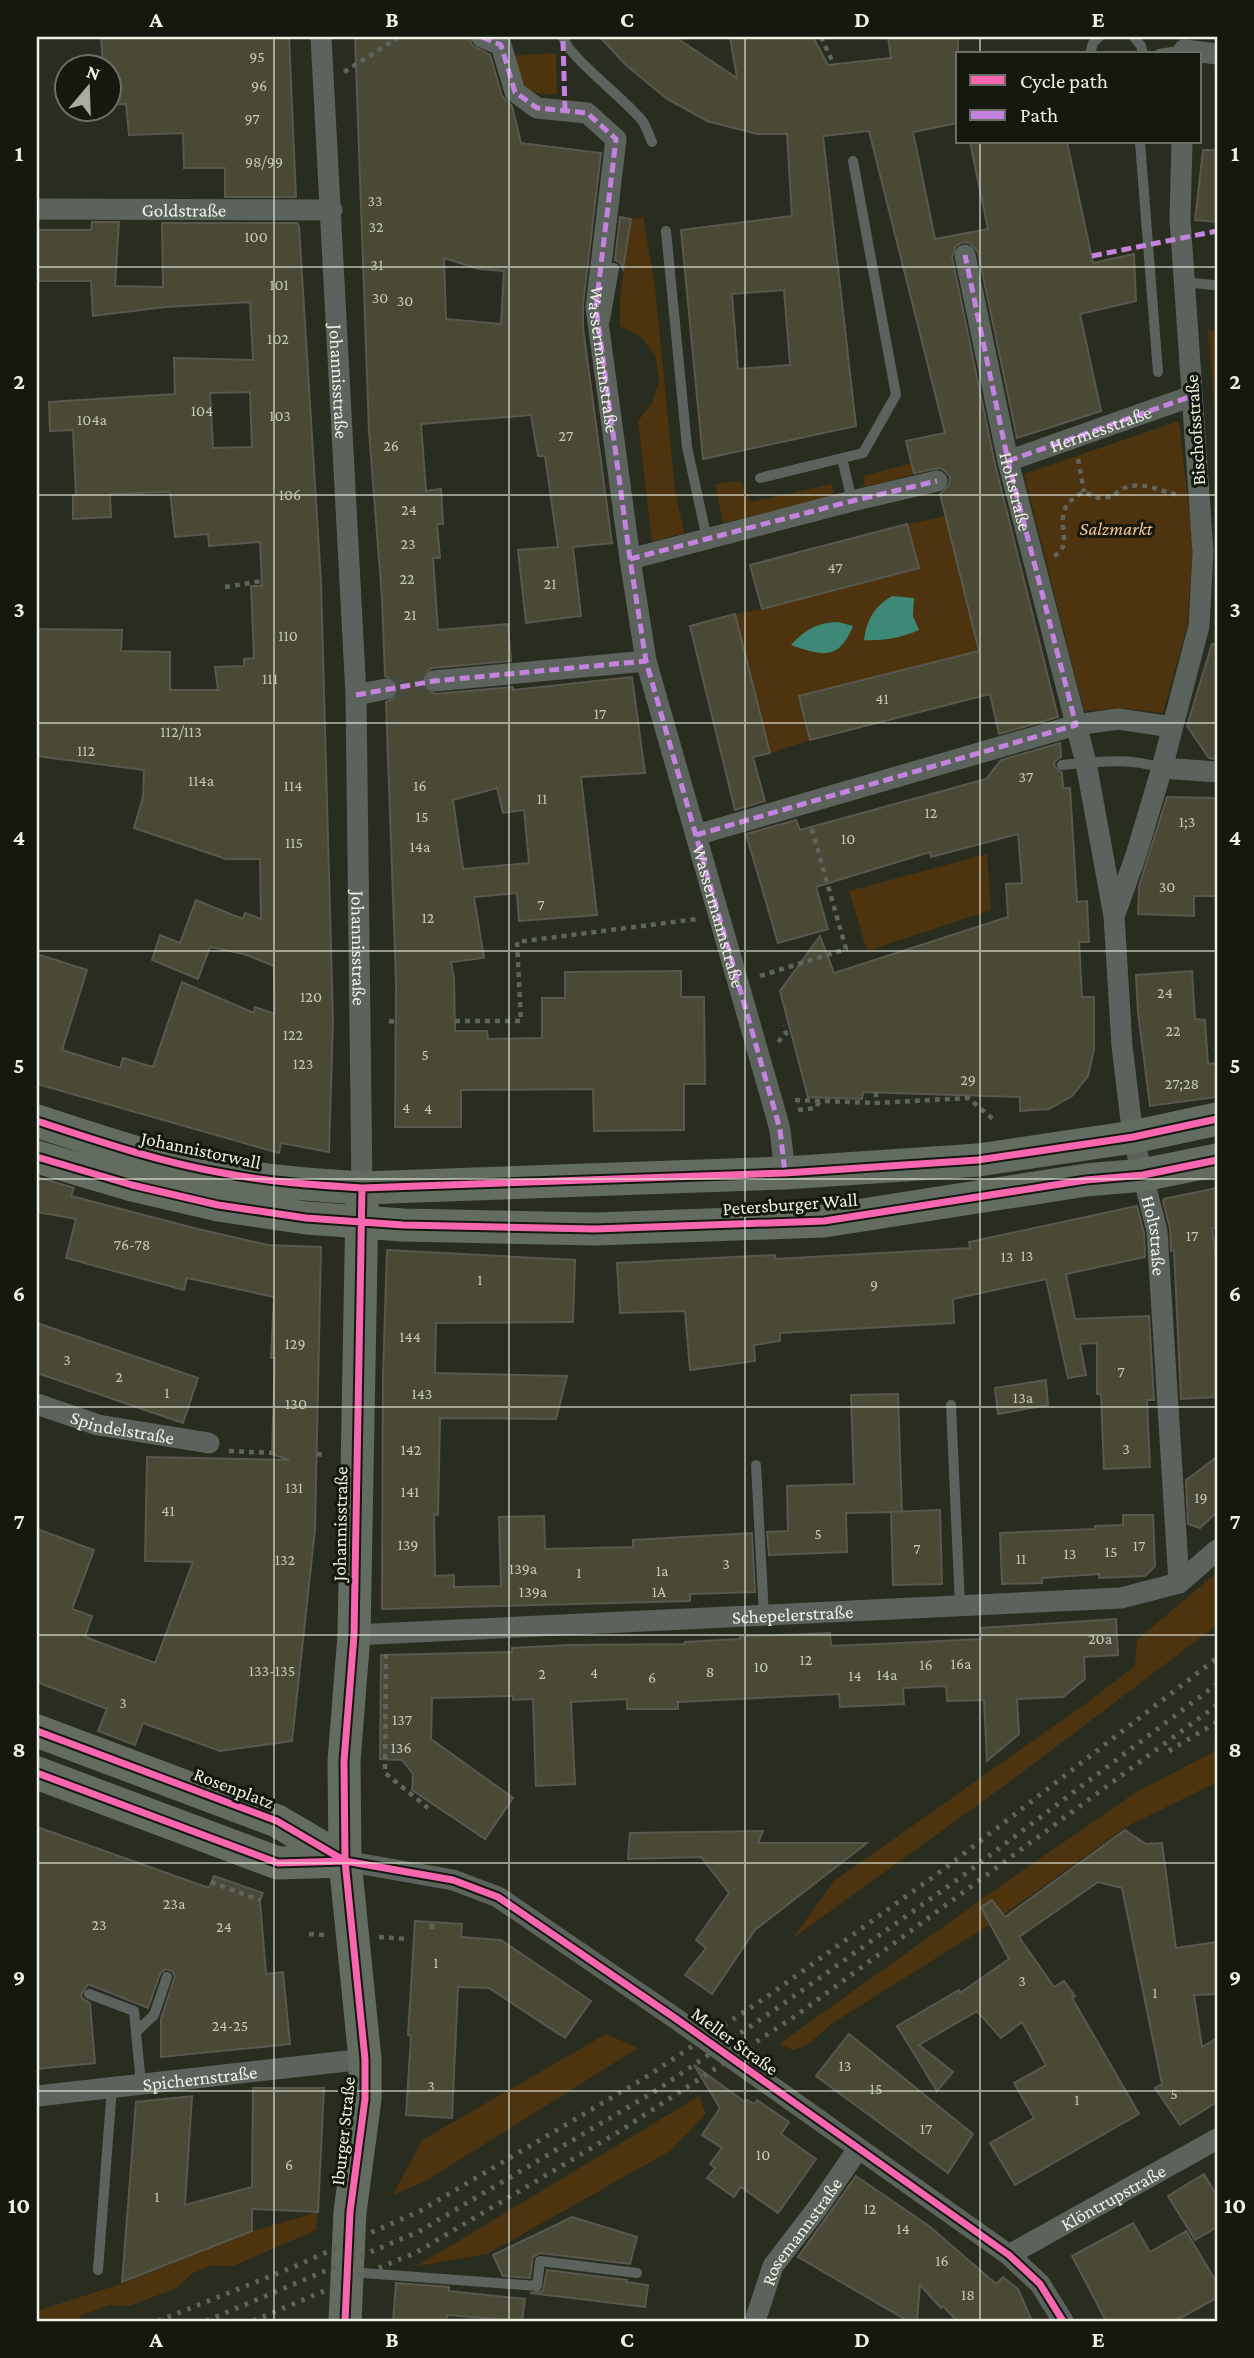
<svg xmlns="http://www.w3.org/2000/svg" width="1254" height="2358" font-family="'Crimson Pro',serif">
<style>
.green{fill:#4e330f}
.water{fill:#3d8877}
.building{fill:#4a4936;stroke:#58584e;stroke-width:2;fill-rule:evenodd}
.lines{fill:none;stroke-linecap:round;stroke-linejoin:round}
.street-tunnel{stroke:#464b3d;stroke-width:21;stroke-dasharray:21 10;stroke-linecap:butt}
.path{stroke:#5f645c;stroke-width:4.5;stroke-dasharray:5 5;stroke-linecap:butt}
.lane{stroke:#5b635c;stroke-width:10}
.street{stroke:#5b635c;stroke-width:21}
.primary{stroke:#636c61;stroke-width:33}
.rail{stroke:#5e635b;stroke-width:5;stroke-dasharray:3.5 7;stroke-linecap:butt}
.quiet{stroke:#c483df;stroke-width:5;stroke-dasharray:10 5;stroke-linecap:butt}
.cycleway-casing{stroke:#15180e;stroke-width:11}
.cycleway{stroke:#f766af;stroke-width:7}
.grid{fill:none;stroke:#edf2e4;stroke-width:2;stroke-opacity:0.55}
.labels{text-anchor:middle;dominant-baseline:central;stroke-width:6;stroke-linejoin:round;paint-order:stroke}
.number-label{font-size:16px;fill:#c4c8b8}
.street-label{font-size:19px;fill:#edf2e4;stroke:#15180e}
.park-label{font-size:19px;font-style:italic;fill:#f9c48e;stroke:#15180e}
.neatline{fill:none;stroke:#edf2e4;stroke-width:2.5}
.grid-label{font-size:23px;text-anchor:middle;font-weight:bold;fill:#edf2e4}
</style>
<rect width="100%" height="100%" fill="#292d20"/>
<path class="green" d="M556,53l1,41c-35,2 -36,-8 -46,-38z
M643,217l12,69 20,204 9,43 -32,9 -14,-121 14,-18 7,-21 -3,-25 -14,-19 -22,-12v-29l11,-78z
M1208,330l9,1v81h-2z
M1179,421l14,125 -6,80 -24,87 -42,-5 -37,3 -60,-237z
M912,463l3,11 -50,13 -2,-11z
M740,481l11,21 81,-18 2,12 -111,27 -8,-39z
M946,516l44,178 -24,6 -12,-43 -154,39 10,44 -40,13 -35,-139 27,-5 157,-41 -12,-44z
M987,854l4,56 -124,41 -18,-60z
M1217,1572v53l-213,161 -211,152 41,-57 254,-179 47,-36 2,-26z
M1217,1750v32l-91,45 -137,98 -155,97 -27,23 -14,5 -14,-6 227,-162 129,-89z
M606,2034l32,14 -214,134 -31,13 29,-55z
M699,2096l7,18 -36,37 -183,103 -70,12z
M318,2212l-2,18 -83,36h-23l-19,8 -14,14 -48,18 -20,-1 -27,10 -5,6h-40v-10l84,-27 132,-53z"/>
<path class="water" d="M892,596l22,2 -1,18 6,14c-19,8 -34,11 -55,10 3,-21 10,-33 28,-44z
M838,622l15,4c-14,35 -31,30 -62,19 15,-16 26,-22 47,-23z"/>
<path class="building" d="M101,37h188l7,160h-71v-29h-41l-1,-35 -54,2 -3,-31 -18,1v-39h-5z
M355,37h114l3,8 18,10 12,41 10,10 9,37 80,10 -18,152v23l29,215 -39,4 8,69 -55,7 -8,-73 40,-3 -13,-91h-7l-7,-41 -110,9 5,67 15,-2 2,35h-6l3,34h-7l5,72 70,-6 3,37 -79,7 -10,7 -1,7 3,7 11,5 78,-7v3l119,-13 13,96 -64,4 16,138 -78,6 -2,-28 -43,4 10,61 -33,4 3,16 1,53h32l1,8 54,-1v-40h23v-26l116,-1v26h23l1,87h-21v46l-90,1 -1,-42 -132,1v37h-66l1,-146 -10,-279 9,-4 4,-11 -4,-7 -10,-4 -3,-78 -13,-167zM444,258l35,11 25,2 -3,53 -55,-5zM497,788l6,25 21,-3 5,53 -66,6 -10,-69z
M600,37h75l62,41 -7,-41h83l15,28 63,-7 -3,-21h70v86l-45,9 22,107 53,-10 -18,-87h97l26,121 41,-9 2,47 -56,13 21,97 -84,27 -39,-186 -8,-9 -7,-1 -7,4 -4,11 43,207 63,253 -59,17 -9,-40 -180,46 -11,-44 180,-45 -39,-157 9,-9 1,-8 -4,-5 -6,-4 -26,5 -8,-32 39,-8 -76,-302 -46,5 33,290 -153,33 -22,-229 111,-14 -5,-82h-30l-50,-13 -40,-22 -41,-34zM784,290l6,75 -52,4 -6,-75z
M1203,150h14v72l-22,-2z
M620,217l11,2 -8,50 -3,-7 -5,-2z
M92,222h27l-4,64 48,1 -1,-64h135l2,3 22,356 12,439 -4,131 -48,-9 -2,10 -242,-69v-130l50,16 -25,80 58,18 3,-10 30,9 29,-85 72,31 1,-6 20,7 -1,-48 -30,-12 -34,-7 -12,32 -46,-19 8,-25 20,8 16,-43 47,19 2,-6 16,6 -1,-60h-34l-92,-31 9,-31 1,-27 -107,-14v-127l85,1 -1,21 49,1v38h48l-3,-23 29,-1v-7l10,-1 -3,-72h11l-2,-44 -51,4 -1,-12 -33,3 -5,-45 -60,2 1,23 -38,2v-24h3l-3,-65 -23,1 -1,-29 126,-8 -1,-36 79,2 -3,-58 -85,5 -72,9 -2,-35h-54v-51h54zM250,392l2,55 -39,1 -3,-55z
M907,524l12,44 -157,41 -12,-44z
M735,614l35,139 -17,4 12,44 -30,9 -45,-184z
M1212,644h5v115l-8,-1 -22,-32z
M1060,743l1,14 -6,4 -1,5 8,7 1,15h7l7,114 10,-1 2,41h-10l3,55h12v52l-6,27 -16,20 -23,13 -29,2v-14l-157,-5 -1,7 -54,-2 -28,-106 40,-55 14,37 174,-56 -2,-33 16,-1 -4,-49 -87,23 -1,-5 -114,35 12,42 -50,14 -32,-109 50,-14 4,10 186,-51 15,-19z
M1167,797l50,1v98h-23v20l-56,-2 1,-28z
M1192,971l3,48 10,1 3,44 9,-1v34l-67,9 -12,-93 -2,-38z
M37,1177l37,11 -3,8 127,33 70,16 53,2 -6,282 -23,212 -72,10 -77,-28 -8,22 -37,-14 9,-22 -70,-27v-153l57,21 -22,59 20,7 -7,21 70,26 38,-101 -48,-1 2,-104 142,3 -17,-6 3,-96h-4l3,-61 -87,-19 -3,12 -118,-32 10,-39 -39,-7z
M1217,1188v39l-5,1 5,39v130l-36,2 -7,-149 -3,1 -1,-23 -7,-27 1,-2z
M1137,1206l7,27 1,24 -79,17 9,45 74,-3 5,84h-7l3,67 -46,2 -3,-75h-4v-51l-17,1 6,31 -18,3 -22,-99 -93,20 1,24 -174,10v8l-26,4 1,16 -65,9 -5,-59 -65,2 -3,-50 158,-8v4l195,-11 -1,-6z
M387,1250l188,10 -2,62 -137,1 -1,50 132,3 -11,43 -116,-1 -2,97 -4,-1 1,62 19,-1v12l47,-1 -2,-69 45,-1 1,33 88,-2v-7l119,-7 3,59 -65,2v7l-308,8 1,-235z
M37,1323l161,55 -15,45 -146,-50z
M1046,1380l2,25 -50,9 -3,-26z
M898,1394l4,118 -56,1 1,39 -78,3 -2,-23 21,-1 -1,-45 67,-2 -3,-89z
M1217,1457v55l-17,16 -12,-4 -2,-44z
M940,1510l2,74 -49,1 -2,-73z
M1123,1515h30l2,51 -10,10 -46,2v-4l-57,4v5l-40,1 -2,-51 95,-4v-3l28,-1z
M1116,1619l2,36 -34,2 1,22 -22,18 -46,2 2,35 -32,27 -3,-61 -37,1 -1,-15 -43,2 1,16 -64,3 -1,-13 -161,8v7h-51v-10l-56,3 4,82 -39,2 -3,-87 -20,1v-4l-81,2 -1,41 82,59 -28,41 -73,-49 1,-16 -11,-14 -22,-1 1,-104 131,-3v-4l58,-3 115,-1v-2l55,-3v-2l90,-4 1,13 70,-3 81,-4 -1,-11z
M37,1827l172,61 5,-12 49,17 -3,8 6,73 17,-2 7,72 -129,13v-38l14,-43 -3,-5 -6,-2 -6,5 -12,34 -60,-24 -7,11 2,4 7,4 5,60 -58,6z
M1125,1830l21,14 16,-1 14,105 41,-6v52l-23,1 8,52 15,-9v64l-37,23 -25,-37 7,-4 -40,-196 -24,-6 -79,55 35,50 10,-6 11,15 -3,2 67,116 -124,71 -25,-42 44,-25 -20,-35 32,-18 -24,-43 -21,16 -24,-27 -58,34 34,27 -16,19 -40,-65 62,-36 1,3 49,-34 -28,-52 11,-7 13,17z
M763,1831l-5,12h109l-112,87 -43,64 -27,-19 21,-27 -10,-8 33,-47 -28,-36 -73,2 2,-26z
M415,1921l47,3 -1,13 40,3 90,61 -26,37 -76,-50 -31,-1 -6,131 -46,-3 5,-79 -3,-1z
M849,2034l124,100 -25,39 -132,-97z
M694,2065l51,37 2,-2 7,4 3,-4 32,22 -8,12 35,25 -38,54 -37,-26 -7,10 -27,-19 8,-10 -5,-4 12,-16 -20,-13 18,-27z
M253,2088h71l-6,124 -66,-3v22l-130,51 14,-180 56,-6 -7,109 67,-18z
M1204,2174l13,22v31l-22,13 -27,-44z
M856,2176l73,50 67,58 7,-7 15,12 14,32h-75l-14,-15 -2,2 -21,-23 -3,36h-9l-110,-64z
M572,2217l65,20 -7,27 -90,-11 -7,4 -3,21 -27,-2 -10,-21z
M1133,2223l17,29 36,-21 31,52v15l-42,23h-69l-34,-65z
M547,2270l80,10 -1,2 22,3 -3,22 -115,-14 13,-2z
M396,2283l53,4v4l76,8 -3,22 -75,-6 -1,6h-53z"/>
<g class="lines">
<path class="street-tunnel" d="M386,689l48,-8"/>
<path class="path" d="M821,37l13,28
M344,72l55,-35
M1078,459l6,33
M1054,556c26,-14 -12,-44 30,-64l14,6 14,-1c20,-21 41,-8 66,-2
M225,587l37,-6
M760,976l86,-27 -35,-123
M389,1021l6,1
M455,1021h66l-4,-79 180,-23
M778,1042l8,-8 -2,-9
M876,1092v11
M795,1100l81,3 92,-5 25,21
M798,1110l18,-2 3,-6
M229,1451l44,2
M317,1454l7,1
M386,1654l-1,119 43,35
M211,1882l49,18
M432,1929v-7
M309,1934l16,1
M379,1937l29,2"/>
<path class="lane" d="M563,37c4,19 66,65 80,85 4,6 6,14 9,20
M1134,37l7,9 2,8
M1090,54l3,-11 6,-6
M1159,54l25,-4
M1140,142l18,230
M666,231l21,216 20,92
M1184,282l29,3
M605,320l9,-52
M842,458l10,43
M760,478l103,-25 33,-58 -43,-234
M1062,765c37,-3 64,-8 100,3
M951,1405l9,201
M756,1465l8,151
M89,1994l45,17 7,73
M136,2032l18,-17 13,-38
M98,2270l14,-183
M350,2272l187,14 3,-25 97,12"/>
<g class="street">
<path id="s1" d="M321,37l35,658 6,493"/>
<path d="M482,37l19,8 14,47 22,16 50,5 29,26 -20,168 34,252 16,102 130,454 4,15 5,43"/>
<path d="M1184,50l33,4"/>
<path id="s2" d="M37,209l295,1"/>
<path id="s3" d="M965,255l43,206 78,302 28,153 8,130 8,66 3,25 24,94 22,352"/>
<path id="s4" d="M1008,461l184,-65"/>
<path d="M630,559l222,-58 85,-20"/>
<path d="M434,681l212,-20"/>
<path d="M356,695l30,-6"/>
<path d="M1162,768l55,4"/>
<path d="M696,835l380,-110 42,-6 54,8"/>
<path d="M1115,914l21,-59 26,-87 37,-142 4,-74 -23,-333 2,-77"/>
<path id="s5" d="M37,1404l61,21 111,18"/>
<path id="s6" d="M354,1635l767,-37 58,-15 38,-33"/>
<path d="M345,1861l108,19 45,17 177,121 334,237 31,29 23,37"/>
<path id="s7" d="M37,2096l328,-37"/>
<path id="s8" d="M1009,2255l208,-116"/>
<path id="s9" d="M755,2321l18,-55 43,-56 42,-61"/>
</g>
<path class="primary" d="M37,1121c61,20 122,41 186,52 46,9 92,12 139,15l423,-15 193,-13 155,-23 84,-18
M37,1157l95,28 86,20 88,13 97,7 192,4 229,-8 262,-41 57,-5 74,-15
M37,1731l240,90 68,40
M37,1773l241,90 67,-2
M345,2321l5,-109 15,-113v-40l-20,-198 -1,-100 10,-126 8,-432"/>
<path class="rail" d="M1169,1751l48,-29
M158,2321l133,-53 129,-57 223,-132 125,-83 176,-127 273,-211
M206,2321l212,-89 239,-142 126,-86 178,-127 256,-193
M253,2321l164,-69 203,-121 174,-114 423,-312"/>
<g class="quiet">
<path id="s10" d="M482,37l19,8 14,47 22,16 50,5 29,26 -20,168 34,252 16,102 130,454 4,15 5,43"/>
<path d="M563,41l2,70"/>
<path d="M1092,256l125,-25"/>
<path d="M1008,461l184,-65"/>
<path d="M630,559l222,-58 85,-20"/>
<path d="M356,695l78,-14 212,-20"/>
<path d="M696,835l380,-110 -68,-264 -43,-206"/>
</g>
<defs>
<path id="cycleway" d="M37,1121c61,20 122,41 186,52 46,9 92,12 139,15l423,-15 193,-13 155,-23 84,-18
M37,1157l95,28 86,20 88,13 97,7 192,4 229,-8 262,-41 57,-5 74,-15
M37,1731l240,90 68,40
M37,1773l241,90 67,-2 108,19 45,17 177,121 334,237 31,29 23,37
M345,2321l5,-109 15,-113v-40l-20,-198 -1,-100 10,-126 8,-447"/>
</defs>
<use href="#cycleway" class="cycleway-casing"/>
<use href="#cycleway" class="cycleway"/>
</g>
<path class="grid" d="M274,37v2284M509,37v2284M745,37v2284M980,37v17M980,142v2179M37,267h1180M37,495h1180M37,723h1180M37,951h1180M37,1179h1180M37,1407h1180M37,1635h1180M37,1863h1180M37,2091h1180"/>
<g class="labels">
<g class="number-label">
<text x="257" y="56">95</text>
<text x="259" y="85">96</text>
<text x="252" y="118">97</text>
<text x="264" y="161">98/99</text>
<text x="375" y="200">33</text>
<text x="376" y="226">32</text>
<text x="256" y="236">100</text>
<text x="377" y="264">31</text>
<text x="279" y="284">101</text>
<text x="380" y="297">30</text>
<text x="405" y="300">30</text>
<text x="278" y="338">102</text>
<text x="202" y="410">104</text>
<text x="280" y="415">103</text>
<text x="92" y="419">104a</text>
<text x="566" y="435">27</text>
<text x="391" y="445">26</text>
<text x="290" y="494">106</text>
<text x="409" y="509">24</text>
<text x="408" y="543">23</text>
<text x="835" y="567">47</text>
<text x="407" y="578">22</text>
<text x="550" y="583">21</text>
<text x="410" y="614">21</text>
<text x="288" y="635">110</text>
<text x="270" y="678">111</text>
<text x="882" y="698">41</text>
<text x="600" y="713">17</text>
<text x="181" y="731">112/113</text>
<text x="86" y="750">112</text>
<text x="1026" y="776">37</text>
<text x="201" y="780">114a</text>
<text x="293" y="785">114</text>
<text x="420" y="785">16</text>
<text x="542" y="798">11</text>
<text x="931" y="812">12</text>
<text x="422" y="816">15</text>
<text x="1187" y="821">1;3</text>
<text x="848" y="838">10</text>
<text x="294" y="842">115</text>
<text x="420" y="846">14a</text>
<text x="1167" y="886">30</text>
<text x="541" y="904">7</text>
<text x="428" y="917">12</text>
<text x="1165" y="992">24</text>
<text x="311" y="996">120</text>
<text x="1173" y="1030">22</text>
<text x="293" y="1034">122</text>
<text x="425" y="1054">5</text>
<text x="303" y="1063">123</text>
<text x="968" y="1079">29</text>
<text x="1182" y="1083">27;28</text>
<text x="406" y="1107">4</text>
<text x="428" y="1108">4</text>
<text x="1192" y="1235">17</text>
<text x="132" y="1244">76-78</text>
<text x="1027" y="1255">13</text>
<text x="1007" y="1256">13</text>
<text x="480" y="1279">1</text>
<text x="874" y="1284">9</text>
<text x="410" y="1336">144</text>
<text x="295" y="1343">129</text>
<text x="67" y="1359">3</text>
<text x="1121" y="1371">7</text>
<text x="119" y="1376">2</text>
<text x="167" y="1392">1</text>
<text x="422" y="1393">143</text>
<text x="1023" y="1397">13a</text>
<text x="296" y="1403">130</text>
<text x="1126" y="1448">3</text>
<text x="411" y="1449">142</text>
<text x="294" y="1487">131</text>
<text x="410" y="1491">141</text>
<text x="1201" y="1497">19</text>
<text x="168" y="1510">41</text>
<text x="818" y="1533">5</text>
<text x="408" y="1544">139</text>
<text x="1139" y="1545">17</text>
<text x="917" y="1548">7</text>
<text x="1111" y="1551">15</text>
<text x="1070" y="1553">13</text>
<text x="1021" y="1558">11</text>
<text x="285" y="1559">132</text>
<text x="726" y="1563">3</text>
<text x="523" y="1568">139a</text>
<text x="662" y="1570">1a</text>
<text x="579" y="1572">1</text>
<text x="533" y="1591">139a</text>
<text x="659" y="1591">1A</text>
<text x="1100" y="1638">20a</text>
<text x="806" y="1659">12</text>
<text x="961" y="1663">16a</text>
<text x="926" y="1664">16</text>
<text x="761" y="1666">10</text>
<text x="272" y="1670">133-135</text>
<text x="710" y="1671">8</text>
<text x="594" y="1672">4</text>
<text x="542" y="1673">2</text>
<text x="887" y="1674">14a</text>
<text x="855" y="1675">14</text>
<text x="652" y="1677">6</text>
<text x="123" y="1702">3</text>
<text x="402" y="1719">137</text>
<text x="401" y="1747">136</text>
<text x="174" y="1903">23a</text>
<text x="99" y="1924">23</text>
<text x="224" y="1926">24</text>
<text x="436" y="1962">1</text>
<text x="1022" y="1980">3</text>
<text x="1155" y="1992">1</text>
<text x="230" y="2025">24-25</text>
<text x="845" y="2065">13</text>
<text x="431" y="2085">3</text>
<text x="876" y="2088">15</text>
<text x="1174" y="2093">5</text>
<text x="1077" y="2099">1</text>
<text x="926" y="2128">17</text>
<text x="763" y="2154">10</text>
<text x="289" y="2164">6</text>
<text x="157" y="2196">1</text>
<text x="870" y="2208">12</text>
<text x="903" y="2228">14</text>
<text x="942" y="2260">16</text>
<text x="968" y="2294">18</text>
</g>
<g class="street-label">
<text stroke="none"><textPath href="#s2" startOffset="147">Goldstraße</textPath></text>
<text stroke="none"><textPath href="#s10" startOffset="408">Wassermannstraße</textPath></text>
<text stroke="none"><textPath href="#s1" startOffset="345">Johannisstraße</textPath></text>
<text stroke="none"><textPath href="#s4" startOffset="98">Hermesstraße</textPath></text>
<text transform="translate(1195 430) rotate(-94)">Bischofsstraße</text>
<text stroke="none"><textPath href="#s3" startOffset="242">Holtstraße</textPath></text>
<text stroke="none"><textPath href="#s10" startOffset="978">Wassermannstraße</textPath></text>
<text stroke="none"><textPath href="#s1" startOffset="912">Johannisstraße</textPath></text>
<text transform="translate(201 1150) rotate(12)">Johannistorwall</text>
<text transform="translate(790 1204) rotate(-4)">Petersburger Wall</text>
<text stroke="none"><textPath href="#s3" startOffset="1001">Holtstraße</textPath></text>
<text stroke="none"><textPath href="#s5" startOffset="89">Spindelstraße</textPath></text>
<text transform="translate(340 1524) rotate(-89)">Johannisstraße</text>
<text stroke="none"><textPath href="#s6" startOffset="439">Schepelerstraße</textPath></text>
<text transform="translate(234 1788) rotate(21)">Rosenplatz</text>
<text transform="translate(735 2041) rotate(36)">Meller Straße</text>
<text stroke="none"><textPath href="#s7" startOffset="164">Spichernstraße</textPath></text>
<text transform="translate(343 2131) rotate(-84)">Iburger Straße</text>
<text stroke="none"><textPath href="#s8" startOffset="119">Klöntrupstraße</textPath></text>
<text stroke="none"><textPath href="#s9" startOffset="102">Rosemannstraße</textPath></text>
</g>
<g class="park-label">
<text x="1116" y="528">Salzmarkt</text>
</g>
</g>
<rect width="1254" height="2358" fill="none" stroke="#15180e" stroke-width="77"/>
<rect x="956" y="52" width="245" height="91" fill="#15180e" stroke="#6b6f64" stroke-width="2"/>
<rect x="970" y="75" width="35" height="10" fill="#f766af" stroke="#6b6f64" stroke-width="2"/>
<text x="1020" y="88" font-size="21" fill="#edf2e4">Cycle path</text>
<rect x="970" y="110" width="35" height="10" fill="#c483df" stroke="#6b6f64" stroke-width="2"/>
<text x="1020" y="122" font-size="21" fill="#edf2e4">Path</text>
<g transform="translate(88 88) rotate(19)"><circle r="33" fill="#15180e" stroke="#6b6f64" stroke-width="2"/>
<path d="M0-5L12 26L0 18L-12 26Z" fill="#a8ad9f"/>
<text y="-10" font-size="19" font-weight="bold" text-anchor="middle" fill="#edf2e4">N</text>
</g>
<rect x="38" y="38" width="1178" height="2282" class="neatline"/>
<g class="grid-label">
<text x="156" y="27">A</text>
<text x="392" y="27">B</text>
<text x="627" y="27">C</text>
<text x="862" y="27">D</text>
<text x="1098" y="27">E</text>
<text x="19" y="161">1</text>
<text x="1235" y="161">1</text>
<text x="19" y="389">2</text>
<text x="1235" y="389">2</text>
<text x="19" y="617">3</text>
<text x="1235" y="617">3</text>
<text x="19" y="845">4</text>
<text x="1235" y="845">4</text>
<text x="19" y="1073">5</text>
<text x="1235" y="1073">5</text>
<text x="19" y="1301">6</text>
<text x="1235" y="1301">6</text>
<text x="19" y="1529">7</text>
<text x="1235" y="1529">7</text>
<text x="19" y="1757">8</text>
<text x="1235" y="1757">8</text>
<text x="19" y="1985">9</text>
<text x="1235" y="1985">9</text>
<text x="19" y="2213">10</text>
<text x="1235" y="2213">10</text>
<text x="156" y="2347">A</text>
<text x="392" y="2347">B</text>
<text x="627" y="2347">C</text>
<text x="862" y="2347">D</text>
<text x="1098" y="2347">E</text>
</g>
</svg>
